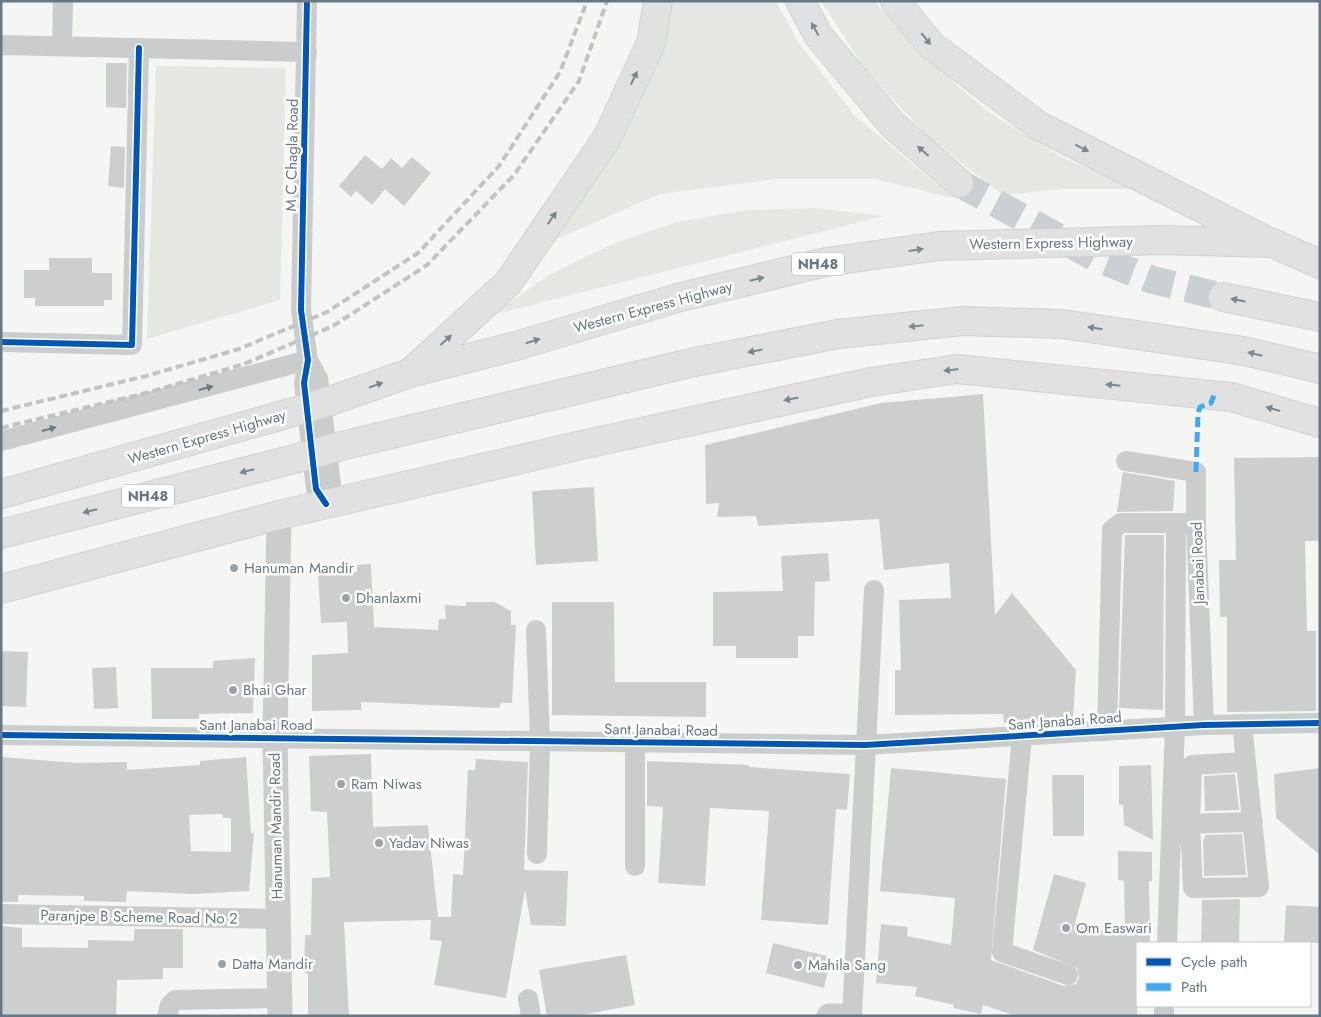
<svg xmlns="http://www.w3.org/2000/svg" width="1321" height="1017" font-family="Jost,sans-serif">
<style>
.green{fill:#e5e8e2}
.building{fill:#cdcfcf;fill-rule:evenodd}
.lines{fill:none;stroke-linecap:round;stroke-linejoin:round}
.primary-tunnel{stroke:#cad0d3;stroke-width:28;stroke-dasharray:28 14;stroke-linecap:butt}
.primary-casing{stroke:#d1d2d2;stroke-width:30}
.motorway-casing{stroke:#d1d1d2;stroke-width:30}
.minor{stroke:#cbcdcd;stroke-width:20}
.tertiary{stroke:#cbcdcd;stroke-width:25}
.primary{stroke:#e0e1e0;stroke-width:28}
.motorway{stroke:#e0e1e0;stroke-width:28}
.rail{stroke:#c1c3c4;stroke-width:4;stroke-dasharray:8 4;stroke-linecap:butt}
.motorway-bridge-casing{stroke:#d1d1d2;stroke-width:30;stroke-linecap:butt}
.motorway-bridge{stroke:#e0e1e0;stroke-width:28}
.quiet{stroke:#3fa9f5;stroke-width:5;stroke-dasharray:10 5;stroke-linecap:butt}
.cycleway-casing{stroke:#fff;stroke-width:9}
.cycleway{stroke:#0057b8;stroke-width:6}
.oneway{fill:#778993}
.oneway2{fill:#697d89}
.poi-dot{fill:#97a4ac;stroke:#fff;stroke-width:2}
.labels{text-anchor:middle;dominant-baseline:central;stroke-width:5;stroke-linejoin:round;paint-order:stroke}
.shield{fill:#fff;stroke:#92a1aa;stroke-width:1}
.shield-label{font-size:14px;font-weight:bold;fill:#647985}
.street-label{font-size:15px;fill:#647985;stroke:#fff}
.poi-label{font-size:15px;fill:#647985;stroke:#fff;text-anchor:start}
</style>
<rect width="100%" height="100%" fill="#f5f5f4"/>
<path class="green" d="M668,1h108l22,41 56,73 99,83 -79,-19h-97l-117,15 -108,47 63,-89 33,-75z
M821,1h53l52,58 64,54 71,44 78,32h-76l-60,6 -74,-57 -64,-69z
M156,66l130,2 -6,232 -133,39z
M815,208l69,8 -392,99 57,-40 63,-31 65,-22 69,-12z"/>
<path class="building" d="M106,63h21l-1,45 -20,-1z
M111,146l14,1 -1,41 -16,-2z
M365,155l17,14 9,-11 11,10 10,-11 19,16 -27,33 -19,-17 -13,16 -16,-14 -5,6 -12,-11z
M49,258h43v15h20v27h-8v6h-69v-8h-11v-28h25z
M983,394l12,221 17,-22 64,77 -3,50 -69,3 -1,-9 -108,1v-45h6l-2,-70 52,-2 -2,-35 -65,7 -5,-51 -121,7 -2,-10 -39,1 2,-14 -13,1 -1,-59 176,-42z
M1320,457v84h-15l2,90h9v80l-89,1v-95h-7l-1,-57h17l-2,-102z
M1123,472l52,9 -2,30 -56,1z
M594,487l4,74 -62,4 -4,-74z
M1125,535h39l-1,175 -44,-2z
M828,553l2,28 -15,1 -1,54h-16v22h-62v-12h-23v-54l70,-1 -2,-35z
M371,564l3,63 64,3 1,-11h7l-1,-14 21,1v-4h29l16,9v14h5l-4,78h-11l-2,5 -138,-6v8l-49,1v-56l36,-2 -1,-31 -26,1 -3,-50 39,-1v-7z
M552,602h62l1,80h91v35l-154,-2z
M1,651l27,1 -2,55 -25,-1z
M255,658l-2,55 -54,1v5h-47l-1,-51h62v-7z
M116,667l2,41 -24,1 -2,-41z
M371,754l2,73 55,-2 10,92h13l2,-43 10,1 5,-105h7l1,-11 52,3 -4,108 44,1 -2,55 -35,-1 -6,-35 -19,108 -72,-13 8,-44 -12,-1 1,-20 -87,2 5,94h-41v-42l-4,-2 1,-37h6l1,-57 18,-1 -3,-65 -16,-1 -2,-55z
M1,757l77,6 49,-1v8l73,-5v-4l46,-4 5,76h3l-5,58 -55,3 -67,-3 -1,11 -42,-1v-5l-66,-1v7h-17zM222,814l1,4h8v34l-40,-1 -2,-36z
M647,761l102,4v2l101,7 -3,36 -11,-1 -8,116 -67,-5 8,-109 -59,-3 -5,78 -47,-3 5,-76 -16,-1z
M1151,765l2,75 -29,-15 -1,-20h-4v-39z
M891,768l115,11 -15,181 73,26 12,-2 3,-6 -2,-10 -44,-18 21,-76 32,9 -11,40 32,9 18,-1 -1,-50 -6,-1v-29l34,1v29h-3l1,62h-13v73h-121l-33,-11 -2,9 -28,-6 1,-3 -39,-9 2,-9 -41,-4 5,-59 27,3 -1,9 44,9 4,-47 -75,-7z
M1320,768v87l-44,-37 -2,-44z
M1235,774l4,36 -34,1 -1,-35z
M1052,775h32v61h-31z
M1242,834l4,41 -42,1 -1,-37h2v-4z
M1240,899l-1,44h-38l1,-43z
M1286,905l34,2v36h-36z
M1,926l21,2v19l66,1v-8l46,1v-12h49v39h-20v11l-46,1 -1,36h-115z
M773,943l58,14 -7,31 -58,-15z
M626,955l9,50 -59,11h-29l-8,-46z"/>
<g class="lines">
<path class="primary-tunnel" d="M959,183l137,75 57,22 70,17"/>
<defs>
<path id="primary" d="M800,1l18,34 74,89 67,59
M895,1l37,45 107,80
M1223,297l97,20
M410,373l98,-90 99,-145 44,-95 7,-42
M1,589l278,-74 307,-71 285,-62 86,-13 274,28 89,26"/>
<path id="motorway" d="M1039,126l226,114
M330,401l80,-28 106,-27 161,-48 149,-36 113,-16 223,-6 110,3 48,21
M337,447l353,-84 148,-29 125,-13 99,3 182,27 76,18
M1,494l289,-81
M1,534l293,-75"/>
</defs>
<use href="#primary" class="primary-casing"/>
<use href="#motorway" class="motorway-casing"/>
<path class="minor" d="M307,1l-6,309 7,50 -4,23 12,106 10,15
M1,45l306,7
M62,46l1,-45
M1,342l131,3 7,-297
M308,360l10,18 13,106 -5,20
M1,441l307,-81
M1126,461l70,11v51l8,202
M536,630l4,110 -3,114
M1242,724l17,163 -66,1 -3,-64 2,-59 53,-3
M1107,731l5,-201 9,-7h68
M1,735l864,10 339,-20 116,-2
M1022,736l-20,216 66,23
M1178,824l75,-2
M635,866v-124
M1,914l276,5
M1167,943l8,-217 1,-203
M528,999l3,17
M167,1016l3,-11 5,-5 105,-2
M852,1016l22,-426
M1164,1016v-10"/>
<path class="tertiary" d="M279,515l-4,222 5,279
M829,1016h21"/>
<use href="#primary" class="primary"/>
<use href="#motorway" class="motorway"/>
<path class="rail" d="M1,411l145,-35 93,-27 88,-37 91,-59 81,-87 61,-94 27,-71
M1,428l149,-36 94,-28 89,-38 94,-61 87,-90 65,-94 28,-80"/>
<defs>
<path id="motorway-bridge" d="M290,413l40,-12
M294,459l43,-12"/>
</defs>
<use href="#motorway-bridge" class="motorway-bridge-casing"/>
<use href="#motorway-bridge" class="motorway-bridge"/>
<path class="quiet" d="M1196,472l2,-59 2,-6 11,-4 3,-8"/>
<defs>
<path id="cycleway" d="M307,1l-6,309 7,50 -4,23 12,106 10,15
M1,342l131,3 7,-297
M1,735l864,10 339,-20 116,-2"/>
</defs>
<use href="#cycleway" class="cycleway-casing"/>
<use href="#cycleway" class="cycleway"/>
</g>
<defs><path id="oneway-solid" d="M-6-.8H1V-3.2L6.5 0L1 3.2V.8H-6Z" transform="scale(1.25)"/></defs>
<g class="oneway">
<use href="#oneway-solid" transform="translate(815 29) rotate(-119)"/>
<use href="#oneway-solid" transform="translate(926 39) rotate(51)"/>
<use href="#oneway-solid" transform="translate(634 78) rotate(-65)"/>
<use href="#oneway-solid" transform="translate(1082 148) rotate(27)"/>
<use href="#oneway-solid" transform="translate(923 151) rotate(-139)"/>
<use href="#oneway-solid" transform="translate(552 218) rotate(-56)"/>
<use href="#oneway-solid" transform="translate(916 250) rotate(-8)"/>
<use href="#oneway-solid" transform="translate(757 279) rotate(-13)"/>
<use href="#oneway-solid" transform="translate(1238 300) rotate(-169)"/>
<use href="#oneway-solid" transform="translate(916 326) rotate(174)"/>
<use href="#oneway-solid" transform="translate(1095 328) rotate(-171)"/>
<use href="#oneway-solid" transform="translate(446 340) rotate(-42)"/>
<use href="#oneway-solid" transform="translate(533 341) rotate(-17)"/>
<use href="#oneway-solid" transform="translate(755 351) rotate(169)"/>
<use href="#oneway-solid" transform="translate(1255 354) rotate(-166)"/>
<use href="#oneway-solid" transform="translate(951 370) rotate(173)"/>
<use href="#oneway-solid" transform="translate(376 385) rotate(-20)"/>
<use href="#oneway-solid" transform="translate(1113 385) rotate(-174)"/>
<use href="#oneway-solid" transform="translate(791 399) rotate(168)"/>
<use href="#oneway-solid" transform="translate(1273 409) rotate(-164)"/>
<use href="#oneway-solid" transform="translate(247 471) rotate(166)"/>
<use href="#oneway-solid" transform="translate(90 511) rotate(166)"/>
</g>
<g class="oneway2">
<use href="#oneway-solid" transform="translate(206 388) rotate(-15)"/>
<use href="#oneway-solid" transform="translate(49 429) rotate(-15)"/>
</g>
<g class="poi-dot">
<circle cx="234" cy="568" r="5"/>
<circle cx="346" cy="598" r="5"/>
<circle cx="233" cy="690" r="5"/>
<circle cx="341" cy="784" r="5"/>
<circle cx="379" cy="843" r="5"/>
<circle cx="1066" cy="928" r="5"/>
<circle cx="222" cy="964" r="5"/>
<circle cx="798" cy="965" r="5"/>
</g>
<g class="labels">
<g class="shield">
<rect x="792" y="252.5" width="52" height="23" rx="4"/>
<rect x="122" y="484.5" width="52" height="23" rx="4"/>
</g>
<g class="shield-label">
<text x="818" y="264">NH48</text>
<text x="148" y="496">NH48</text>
</g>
<g class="street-label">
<text transform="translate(292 155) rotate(-89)">M C Chagla Road</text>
<text transform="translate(1051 243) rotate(-1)">Western Express Highway</text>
<text transform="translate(653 307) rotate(-15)">Western Express Highway</text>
<text transform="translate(207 437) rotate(-16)">Western Express Highway</text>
<text transform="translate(1198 563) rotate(-92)">Janabai Road</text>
<text transform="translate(1065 721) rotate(-4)">Sant Janabai Road</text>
<text x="256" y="725">Sant Janabai Road</text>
<text transform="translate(661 730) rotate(1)">Sant Janabai Road</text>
<text transform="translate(276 826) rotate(-91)">Hanuman Mandir Road</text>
<text transform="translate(139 917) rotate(1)">Paranjpe B Scheme Road No 2</text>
</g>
<g class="poi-label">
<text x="244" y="568">Hanuman Mandir</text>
<text x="356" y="598">Dhanlaxmi</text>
<text x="243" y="690">Bhai Ghar</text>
<text x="351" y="784">Ram Niwas</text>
<text x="389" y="843">Yadav Niwas</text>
<text x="1076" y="928">Om Easwari</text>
<text x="232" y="964">Datta Mandir</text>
<text x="808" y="965">Mahila Sang</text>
</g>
</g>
<rect width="1321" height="1017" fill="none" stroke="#647985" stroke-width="5"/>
<rect x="1136" y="942" width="175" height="65" fill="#ffffff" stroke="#c1c9ce"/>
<rect x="1146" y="958" width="25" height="8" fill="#0057b8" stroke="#c1c9ce"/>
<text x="1181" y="967" font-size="15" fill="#647985">Cycle path</text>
<rect x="1146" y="983" width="25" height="8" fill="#3fa9f5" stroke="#c1c9ce"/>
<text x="1181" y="992" font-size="15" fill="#647985">Path</text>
</svg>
